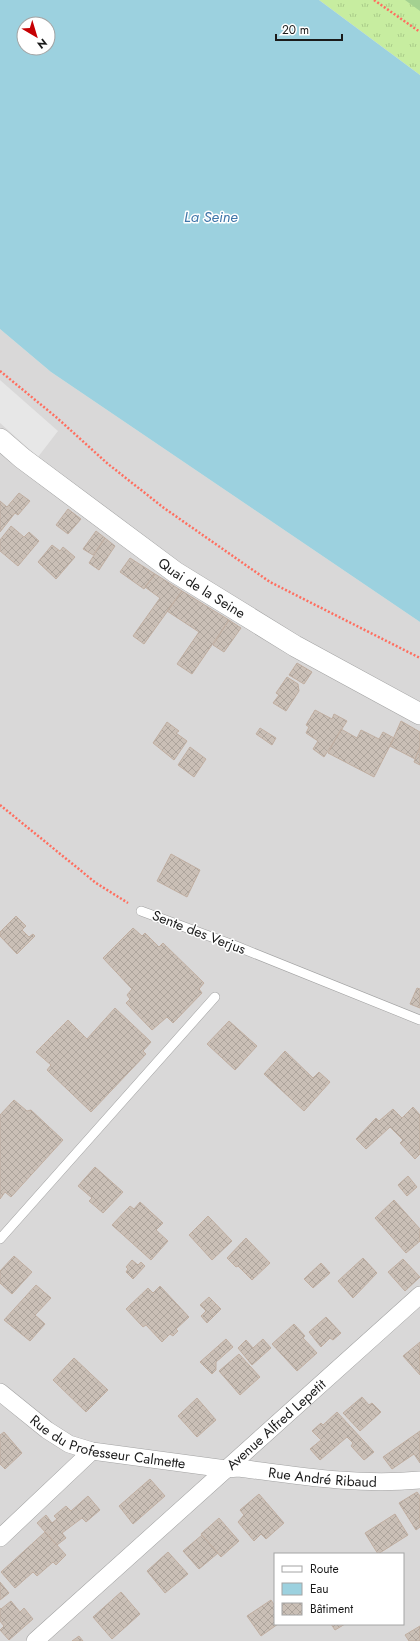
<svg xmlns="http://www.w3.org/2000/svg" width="420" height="1641" font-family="Jost,sans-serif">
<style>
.residential{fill:#d9d8d8;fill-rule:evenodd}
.grass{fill:url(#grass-tufts)}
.forest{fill:url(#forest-crowns)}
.parking{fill:#e7e7e7}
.water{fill:#9cd1df;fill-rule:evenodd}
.building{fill:url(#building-cross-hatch);stroke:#c0aea1}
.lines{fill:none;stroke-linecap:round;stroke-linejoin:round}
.service-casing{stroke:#a2a2a2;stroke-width:10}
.minor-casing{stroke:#a2a2a2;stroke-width:18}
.tertiary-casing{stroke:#a2a2a2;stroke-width:22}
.path{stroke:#ff6e5f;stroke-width:2.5;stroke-dasharray:2 2;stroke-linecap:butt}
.service{stroke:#fff;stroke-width:9}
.minor{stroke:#fff;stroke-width:17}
.tertiary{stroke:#fff;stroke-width:21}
.labels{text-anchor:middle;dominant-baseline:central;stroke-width:3;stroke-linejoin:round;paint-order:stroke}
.street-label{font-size:14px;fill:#1b1b1b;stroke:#fff}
.water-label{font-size:15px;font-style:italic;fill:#4076a9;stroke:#fff}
</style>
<defs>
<pattern id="grass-tufts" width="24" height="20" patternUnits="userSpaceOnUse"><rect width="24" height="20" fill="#c7eda0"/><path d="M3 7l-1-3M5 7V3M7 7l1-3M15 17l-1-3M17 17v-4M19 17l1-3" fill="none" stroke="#aacb89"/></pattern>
<pattern id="forest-crowns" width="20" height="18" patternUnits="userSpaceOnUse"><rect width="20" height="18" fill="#a4d191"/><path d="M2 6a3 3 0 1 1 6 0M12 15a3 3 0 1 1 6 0" fill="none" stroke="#8db37c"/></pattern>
<pattern id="building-cross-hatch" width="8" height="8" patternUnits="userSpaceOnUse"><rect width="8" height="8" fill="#cabfb6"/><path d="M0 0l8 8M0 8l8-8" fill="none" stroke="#ada49c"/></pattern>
</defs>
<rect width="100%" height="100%" fill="#eee9e0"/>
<path class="residential" d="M0,329l51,43 369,250v1019h-420zM275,1554h128v70h-128z"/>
<path class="grass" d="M319,0h101v75z"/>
<path class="forest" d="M405,0h15v11z"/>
<path class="parking" d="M0,380l58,51 -20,26 -38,-34z"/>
<path class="water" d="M0,0h319l101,75v547l-369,-250 -51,-43zM24,24h24v24h-24z"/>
<path class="building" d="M19,493l11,8 -12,14 -3,-2 -15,19v-31l7,6z
M68,509l13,10 -13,15 -12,-9z
M11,526l13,11 5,-5 10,9 -21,25 -18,-15v-11z
M96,531l9,7 -12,17 -10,-6z
M105,538l10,8 -16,24 -10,-7z
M52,545l8,6 3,-4 12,10 -19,22 -18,-17z
M130,558l25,16 -11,15 -24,-17z
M155,574l27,17 -38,53 -11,-8 27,-38 -15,-11z
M182,591l47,29 -37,54 -15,-10 22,-32 -32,-21z
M229,620l12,8 -17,24 -11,-7z
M297,663l15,9 -8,12 -15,-9z
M287,677l11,7 1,7 -13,20 -13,-8 6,-8 -3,-2z
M315,710l17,9 2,-5 13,7 -23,36 -11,-8 5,-8 -12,-8 3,-6 -3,-2z
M401,721l19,11v15l-5,12 -25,-13z
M167,722l12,9 -3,2 11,8 -13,19 -21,-17z
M260,728l16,10 -4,7 -16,-11z
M341,729l16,9 4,-8 18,9 4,-7 11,6 -20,39 -46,-24z
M190,747l16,12 -12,18 -16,-12z
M420,747v18l-6,-3z
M171,854l29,16 -13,27 -30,-16z
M16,916l10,10 -4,4 7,7 4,-3 2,2 -18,18 -17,-18v-4z
M133,928l9,8 3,-3 14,14 4,-4 41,40 -5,6 3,4 -29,30 -6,-6 -15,13 -26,-27 4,-4 -3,-4 5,-6 -29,-31z
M417,988l3,1v19l-10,-4z
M115,1008l36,34 -8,9 3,3 -55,58 -44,-42 4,-5 -15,-13 32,-32 19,19z
M229,1021l28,25 -22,24 -28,-26z
M285,1051l28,27 6,-6 11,10 -26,29 -40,-37z
M14,1100l13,11 4,-1 32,30 -52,57 -6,-5 -5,7v-84z
M413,1107l7,8v39l-5,5 -15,-16 3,-3 -13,-13 -24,22 -10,-10 20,-21 3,3 14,-12 9,9z
M95,1167l28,25 -20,21 -14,-12 3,-3 -14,-12z
M408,1176l9,11 -10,9 -9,-11z
M394,1200l26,29v12l-14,12 -31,-35z
M140,1202l23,21 -7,7 12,11 -17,19 -39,-35 18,-19 4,3z
M208,1216l24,25 -20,19 -23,-25z
M246,1238l24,25 -18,17 -14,-14 -2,1 -9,-9z
M14,1256l18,16 -20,22 -12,-11v-12z
M363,1258l14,15 -24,25 -15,-17z
M403,1259l17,18 -15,14 -17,-19z
M132,1260l6,5 3,-3 4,4 -12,13 -7,-7 2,-3 -2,-2z
M321,1263l9,10 -17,15 -9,-9z
M36,1285l15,13 -16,17 10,9 -15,17 -26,-21z
M160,1286l29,31 -13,12 2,2 -5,5 -3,-2 -8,8 -16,-17 -3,2 -17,-18 22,-21 5,5z
M209,1297l12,12 -14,14 -6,-7 5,-5 -6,-6z
M326,1317l15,16 -8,7 -3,-2 -9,9 -12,-15z
M294,1324l11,12 -2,2 14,15 -20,18 -25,-27z
M226,1339l7,8 -17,15v8l-4,4 -12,-12z
M263,1339l8,9 -19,17 -14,-17 8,-8 7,8z
M420,1342v33l-17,-19z
M239,1354l21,23 -20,18 -21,-24z
M74,1358l34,32 -22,22 -33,-32z
M362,1397l7,8 3,-2 9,9 -21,19 -17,-18z
M197,1398l19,22 -19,17 -19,-21z
M337,1412l37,40 -10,8 -13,-14 2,-3 -6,-6 -27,23 -10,-11 11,-9 -9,-9 9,-8 2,2z
M420,1431v32l-6,-9 -22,15 -9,-12z
M4,1432l18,21 -17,16 -5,-5v-29z
M150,1479l15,17 -32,28 -14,-18z
M417,1492l3,4v31l-4,3 -17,-27z
M259,1494l25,29 -18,16 -5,-5 -7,7 -16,-19 6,-7 -4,-5z
M88,1496l12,14 -14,12 -4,-4 -20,15 4,5 -9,7 -20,-22 9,-8 6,8 5,-4 -3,-3 12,-10 5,5z
M395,1514l13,21 -30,19 -13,-21z
M219,1518l20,23 -18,16 -20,-23z
M45,1532l21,23 -10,10 -3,-3 -16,14 -4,-4 -18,16 -14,-16z
M202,1535l16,18 -19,16 -16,-18z
M168,1552l20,22 -23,19 -18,-22z
M0,1582l9,11 -9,7z
M121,1592l19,22 -28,25 -19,-22z
M271,1600l4,6v18h3l-17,12 -14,-20z
M11,1601l9,11 4,-4 9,11 -24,21 -9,-10 4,-4 -4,-5v-13l1,1z
M331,1624h14l-10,6z
M420,1626v15h-11l-4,-6z
M79,1636l4,5h-11z"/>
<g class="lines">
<defs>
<path id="service" d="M141,911l95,35 184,74
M0,1239l215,-242"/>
<g id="minor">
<path id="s1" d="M0,1392l47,38 22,14 23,7 134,18 13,-1c60,8 120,18 181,12"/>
<path d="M0,1538l92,-87"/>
<path id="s2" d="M35,1641l385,-346"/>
</g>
<g id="tertiary">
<path id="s3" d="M0,439l22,19 153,114 120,74 125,68"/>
</g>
</defs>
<use href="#service" class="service-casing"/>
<use href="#minor" class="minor-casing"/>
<use href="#tertiary" class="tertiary-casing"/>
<path class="path" d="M374,0l46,32
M0,371l56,46 52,47 56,44 106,74 150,76
M0,805l96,78 32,20"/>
<use href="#service" class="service"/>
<use href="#minor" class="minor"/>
<use href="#tertiary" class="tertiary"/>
</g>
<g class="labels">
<g class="street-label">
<text stroke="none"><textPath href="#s3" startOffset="251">Quai de la Seine</textPath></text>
<text transform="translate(199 932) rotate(21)">Sente des Verjus</text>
<text stroke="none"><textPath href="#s2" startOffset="324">Avenue Alfred Lepetit</textPath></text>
<text stroke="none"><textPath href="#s1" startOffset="123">Rue du Professeur Calmette</textPath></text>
<text stroke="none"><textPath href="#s1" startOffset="343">Rue André Ribaud</textPath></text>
</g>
<g class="water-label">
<text x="211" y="217">La Seine</text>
</g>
</g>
<rect x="274" y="1553" width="130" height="72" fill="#ffffff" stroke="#a4a4a4"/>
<rect x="282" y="1566" width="20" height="6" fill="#ffffff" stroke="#a4a4a4"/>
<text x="310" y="1573" font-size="12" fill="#1b1b1b">Route</text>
<rect x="282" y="1583" width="20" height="12" fill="#9cd1df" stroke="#a4a4a4"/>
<text x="310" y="1593" font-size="12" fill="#1b1b1b">Eau</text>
<rect x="282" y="1603" width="20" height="12" fill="url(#building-cross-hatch)" stroke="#a4a4a4"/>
<text x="310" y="1613" font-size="12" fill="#1b1b1b">Bâtiment</text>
<g transform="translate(36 36) rotate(142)"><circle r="19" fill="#ffffff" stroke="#a4a4a4"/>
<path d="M0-3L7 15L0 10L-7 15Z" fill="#c60003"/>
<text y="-6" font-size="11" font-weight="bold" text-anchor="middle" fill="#1b1b1b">N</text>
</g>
<path d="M276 34v6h66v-6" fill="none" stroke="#1b1b1b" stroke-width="2"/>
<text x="282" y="34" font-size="12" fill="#1b1b1b" stroke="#ffffff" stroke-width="3" paint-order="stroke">20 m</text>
</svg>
